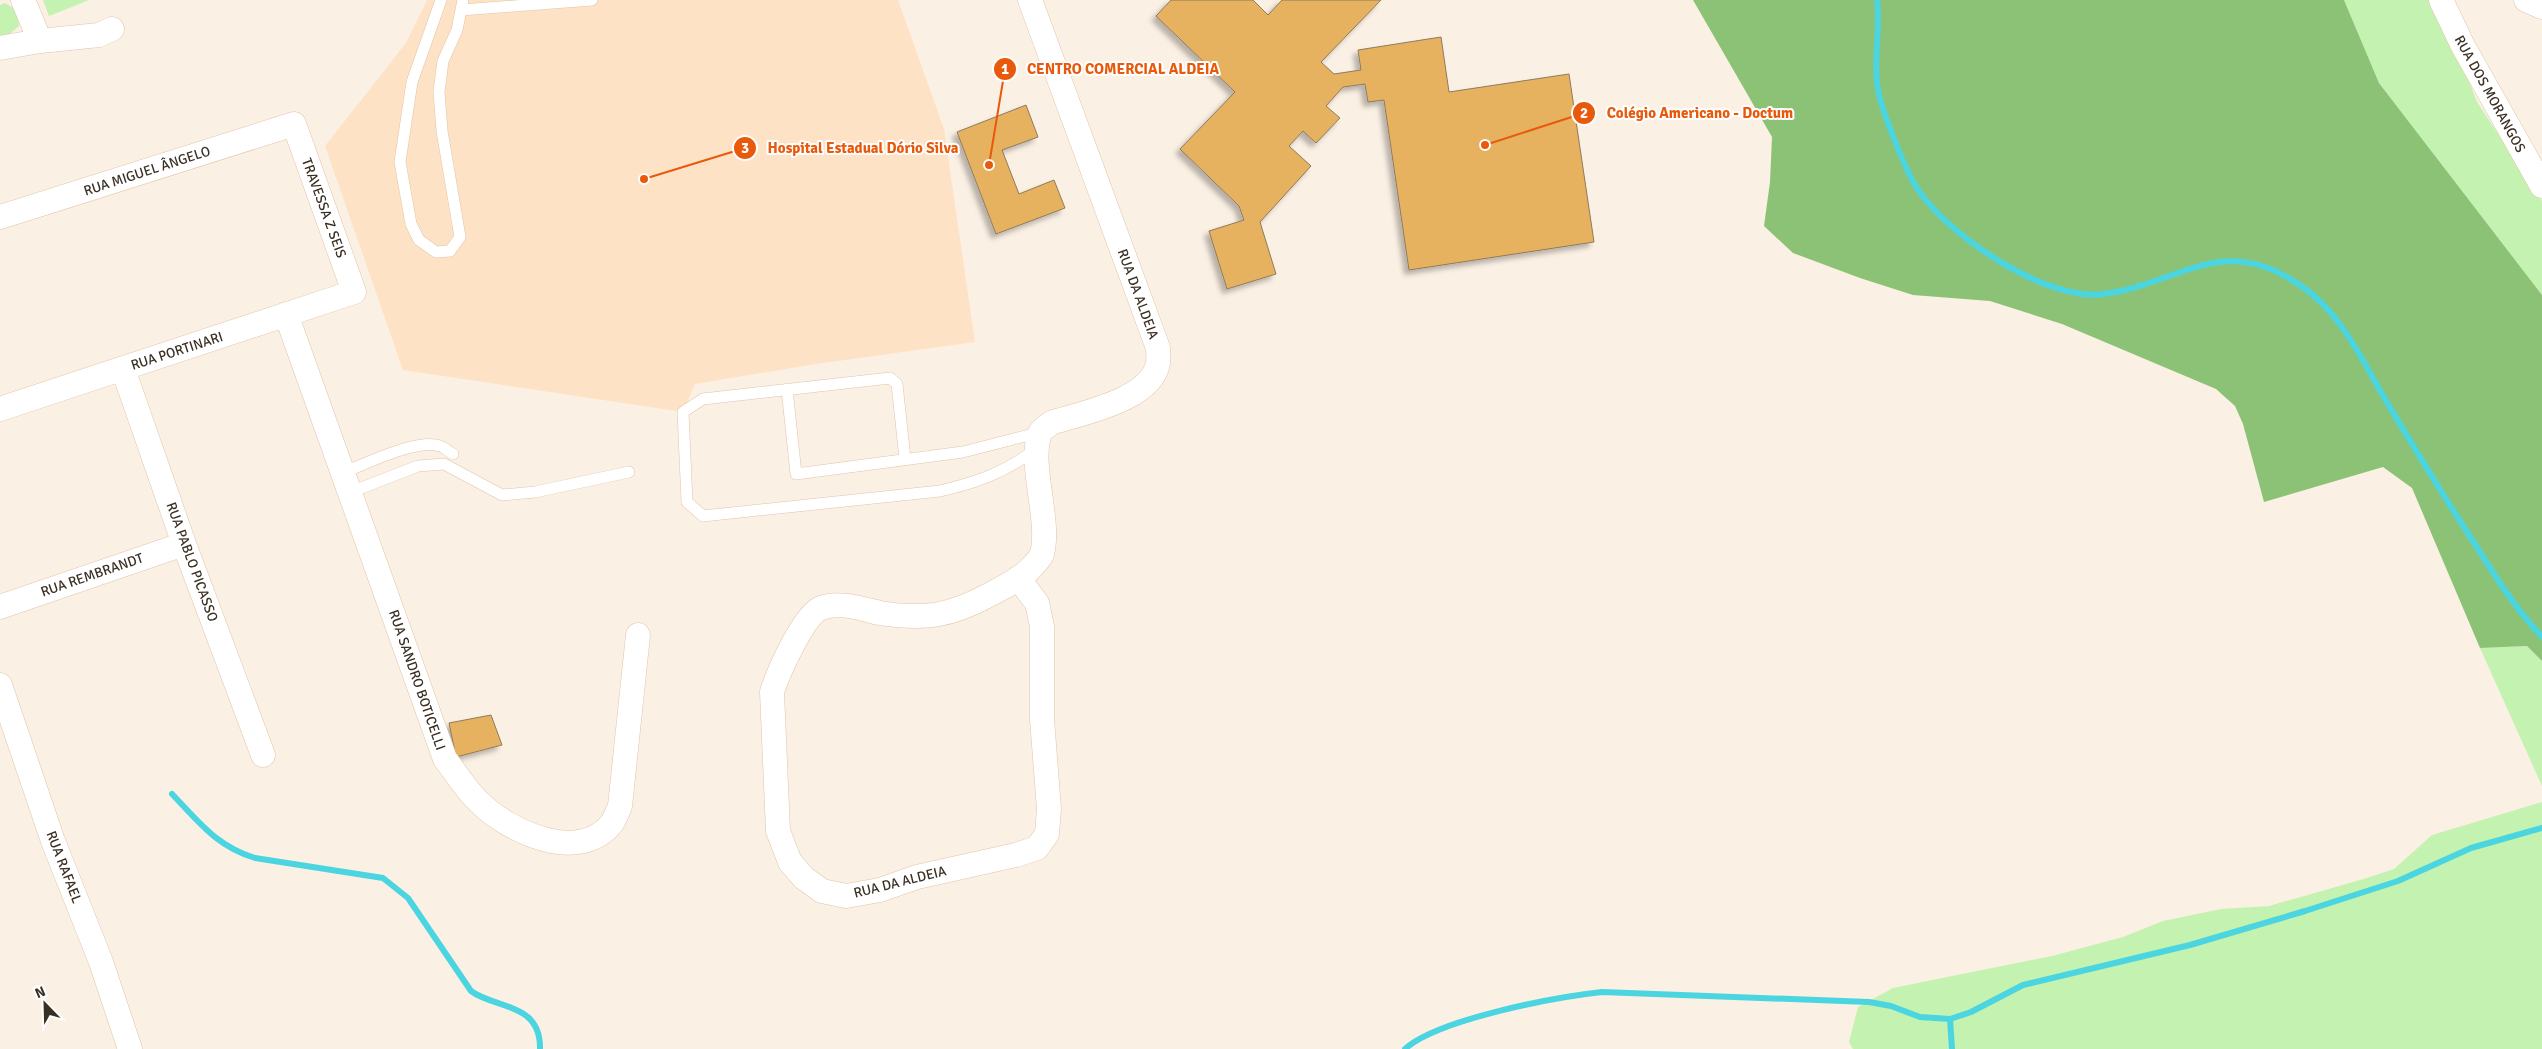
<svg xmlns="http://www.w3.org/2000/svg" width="2542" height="1049" font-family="Signika,sans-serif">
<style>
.built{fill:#fee2c6}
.green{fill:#c4f2b1}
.forest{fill:#8cc276}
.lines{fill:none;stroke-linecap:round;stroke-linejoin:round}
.stream{stroke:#4ad5e0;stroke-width:6}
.building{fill:#e7b25f;stroke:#8e7a5c;filter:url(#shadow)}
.service-casing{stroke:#e0c5a8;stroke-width:12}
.minor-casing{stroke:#e0c5a8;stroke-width:25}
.service{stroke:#fff;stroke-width:11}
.minor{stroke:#fff;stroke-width:24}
.labels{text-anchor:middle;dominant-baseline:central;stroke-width:4;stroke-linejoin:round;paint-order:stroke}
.street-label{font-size:14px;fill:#3a2f24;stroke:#fff}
.leader{fill:none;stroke:#e8590c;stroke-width:2}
.callout-dot{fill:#e8590c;stroke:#fff;stroke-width:2}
.mark-label{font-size:15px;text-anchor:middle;font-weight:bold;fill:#fff}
.callout-label{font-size:15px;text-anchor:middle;font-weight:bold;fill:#e8590c;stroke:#fff;stroke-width:4;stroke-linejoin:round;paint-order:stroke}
</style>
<defs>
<filter id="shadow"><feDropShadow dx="-4.5" dy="4.5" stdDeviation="2.5" flood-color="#0004"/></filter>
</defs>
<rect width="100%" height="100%" fill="#fbf0e4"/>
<path class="built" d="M427,0h471l46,129 31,213 -159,22 -121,20 -12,28 -280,-42 -78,-224 81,-103z"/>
<path class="green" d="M43,0h46l-40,16z
M2344,0h93l40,102 65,99v94l-163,-212z
M5,3l13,8 1,15 -13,11h-6v-32z
M2527,646l15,15v125l-62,-138z
M2542,802v247h-689l-4,-7 9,-35 35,-19 159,-32 71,-19 40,-16 58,-12 48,-3 98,-28 27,-9 38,-34z"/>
<path class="forest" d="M1693,0h651l35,83 163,212v366l-15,-15 -47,2 -68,-160 -29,-21 -119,35 -21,-78 -8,-18 -19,-17 -154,-65 -72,-23 -77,-6 -53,-17 -67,-25 -29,-27 6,-44 2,-45z"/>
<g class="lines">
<path class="stream" d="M1877,0c4,31 -5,64 2,95 5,20 27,77 38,93 30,47 129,114 187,106 78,-11 120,-64 200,-6 38,27 58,72 81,111 28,47 56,93 86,139 22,35 43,69 71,99
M172,794c27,28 44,52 83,64l128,20 25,20 63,93c24,18 70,11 69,58
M1950,1019l2,30
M1405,1049c33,-30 151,-52 197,-57l267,10 22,4 29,11 30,2 21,-7 52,-27 167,-40 115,-34 93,-30 73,-33 71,-20"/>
</g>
<path class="building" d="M1171,0h82l15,15 14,-15h99l-60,62 13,12 27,-4 -3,-20 83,-13 8,55 120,-18 25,168 -185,28 -25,-170 -16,2 -3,-18 -22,3 -17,19 14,12 -24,25 -13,-12 -14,15 22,20 -51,56 16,52 -49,15 -18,-58 35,-11 -5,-14 -59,-57 55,-57 -79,-76z
M1026,105l12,32 -36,13 17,44 35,-14 11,28 -69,26 -39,-102z
M491,715l11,30 -46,12 -7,-34z"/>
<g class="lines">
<defs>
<path id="service" d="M441,0l-29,82 -12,80 11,62 8,16 17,12 14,-1 10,-14 -18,-106 -3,-39 4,-31 14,-31 6,-30
M461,10l131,-10
M787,389l9,85 167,-22 78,-20
M905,459l-8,-75 -7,-6 -187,21 -20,13 4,90 16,14 237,-25c38,-9 64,-18 96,-42
M344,472c22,-8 73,-34 96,-26 4,1 9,6 13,8
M351,492l67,-26 26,-2 58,31 33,-3 94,-20"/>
<path id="minor" d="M23,0l17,41
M2441,0l22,46 79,140
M2526,0l16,7
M0,48l40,-7 59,-6 13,-6
M0,217l294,-93 60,168 -354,117
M286,314l159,445c11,14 21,31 34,43 29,29 100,63 133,21 3,-5 6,-12 8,-17l18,-171
M123,369l61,175 79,211
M1018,578l19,25 5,23v93l7,90 -2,25 -10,14 -21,7 -99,22 -37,13 -34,6 -24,-5 -18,-13 -14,-16 -12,-31 -6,-139c6,-19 31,-76 49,-84 18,-7 41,1 59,5 45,7 70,3 109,-18 13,-7 28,-14 39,-24 4,-4 12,-12 14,-17 9,-33 -14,-91 -2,-121 2,-4 8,-7 11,-10 30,-10 101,-23 107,-60 1,-5 0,-11 0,-15l-128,-348
M0,607l184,-63
M0,685l53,156 48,121 29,87"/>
</defs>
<use href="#service" class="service-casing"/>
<use href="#minor" class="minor-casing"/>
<use href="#service" class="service"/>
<use href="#minor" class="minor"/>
</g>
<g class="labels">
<g class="street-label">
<text transform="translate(2490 94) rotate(61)">RUA DOS MORANGOS</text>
<text transform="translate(147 171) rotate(-18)">RUA MIGUEL ÂNGELO</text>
<text transform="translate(324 208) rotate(70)">TRAVESSA Z SEIS</text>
<text transform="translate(1138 294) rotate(70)">RUA DA ALDEIA</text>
<text transform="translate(177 351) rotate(-18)">RUA PORTINARI</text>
<text transform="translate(192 562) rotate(70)">RUA PABLO PICASSO</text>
<text transform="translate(92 575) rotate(-19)">RUA REMBRANDT</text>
<text transform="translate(417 680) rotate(71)">RUA SANDRO BOTICELLI</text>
<text transform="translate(64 867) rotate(69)">RUA RAFAEL</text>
<text transform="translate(900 882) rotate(-14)">RUA DA ALDEIA</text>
</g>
</g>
<path class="leader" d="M989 165L1005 69M1485 145L1584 113M644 179L745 148"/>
<g class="callout-dot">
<circle cx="989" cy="165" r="5"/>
<circle cx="1485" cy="145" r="5"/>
<circle cx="644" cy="179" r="5"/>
<circle cx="1005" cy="69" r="12"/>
<circle cx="1584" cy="113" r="12"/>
<circle cx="745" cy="148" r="12"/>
</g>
<g class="mark-label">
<text x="1005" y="74">1</text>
<text x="1584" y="118">2</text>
<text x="745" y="153">3</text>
</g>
<g class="callout-label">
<text x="1123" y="74">CENTRO COMERCIAL ALDEIA</text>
<text x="1700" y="118">Colégio Americano - Doctum</text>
<text x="863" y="153">Hospital Estadual Dório Silva</text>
</g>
<g transform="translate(45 1004) rotate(337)" stroke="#ffffff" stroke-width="4" paint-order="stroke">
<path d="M0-4L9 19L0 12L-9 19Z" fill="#3a2f24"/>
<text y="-8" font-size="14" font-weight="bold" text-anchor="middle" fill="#3a2f24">N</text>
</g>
</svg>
